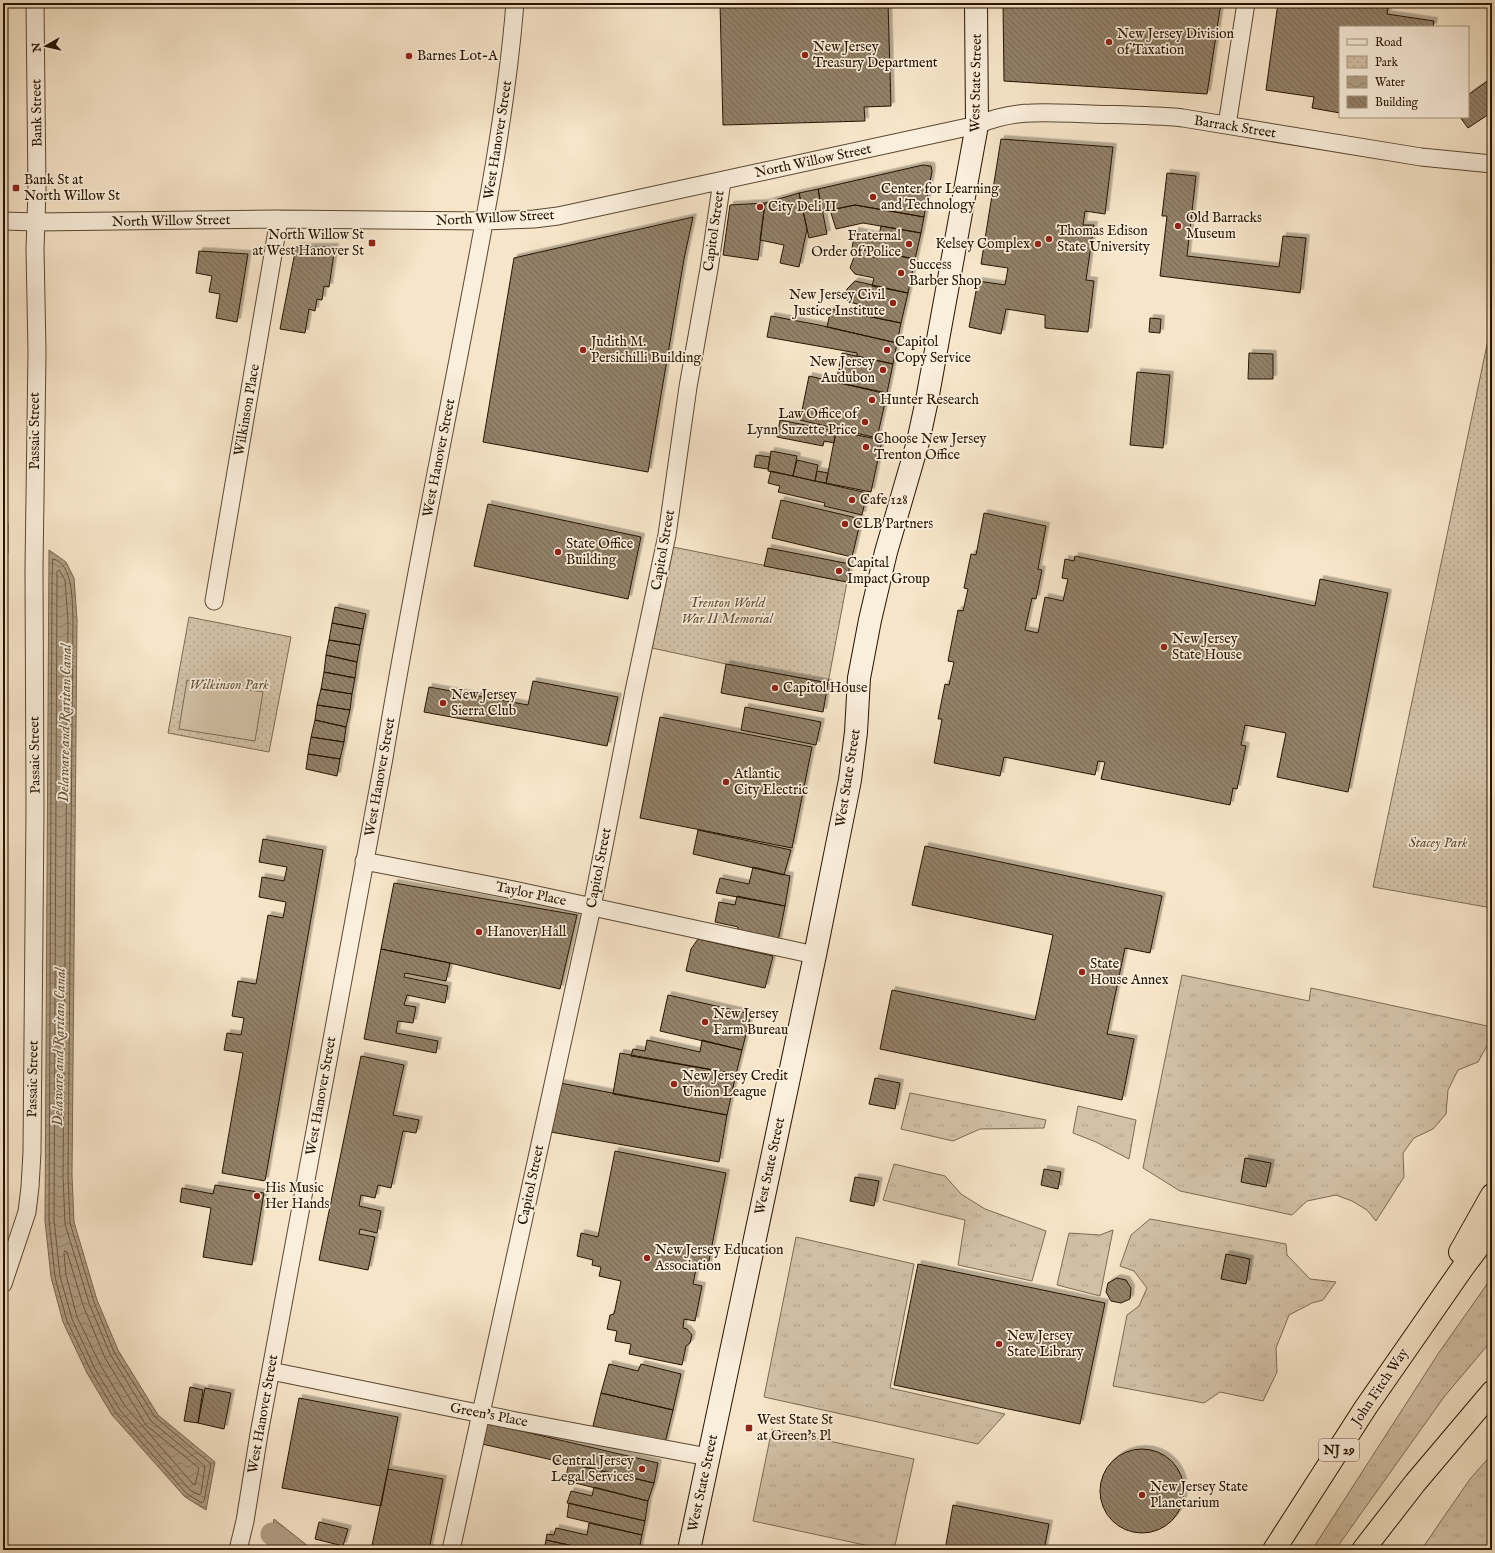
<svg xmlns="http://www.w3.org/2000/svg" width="1495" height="1553" font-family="'IM FELL English',serif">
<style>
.grass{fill:url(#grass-tufts);stroke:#7c6a54}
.park{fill:url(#park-dots);stroke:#7c6a54}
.pitch{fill:#d3c1a7;stroke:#7c6a54}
.water{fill:url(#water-waves);stroke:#796750}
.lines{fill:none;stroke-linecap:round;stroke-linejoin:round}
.shore{stroke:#6b5942;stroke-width:1}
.canal{stroke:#b09e85;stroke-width:23}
.building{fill:url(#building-back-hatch);stroke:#261400;filter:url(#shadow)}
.street-casing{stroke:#5a4832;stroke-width:19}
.secondary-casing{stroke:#261400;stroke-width:24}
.highway-casing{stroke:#261400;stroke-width:24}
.street{stroke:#faeedc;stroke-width:17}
.secondary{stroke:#faeedc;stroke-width:22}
.highway{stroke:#f7e5c9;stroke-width:22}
.poi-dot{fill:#8f2418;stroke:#faeedc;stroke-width:1.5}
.labels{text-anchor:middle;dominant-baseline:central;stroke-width:3.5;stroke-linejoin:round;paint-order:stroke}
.shield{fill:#faeedc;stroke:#665542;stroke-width:1}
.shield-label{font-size:13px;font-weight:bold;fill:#261400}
.poi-label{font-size:14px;fill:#261400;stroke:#faeedc;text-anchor:start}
.street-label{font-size:14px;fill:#261400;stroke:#faeedc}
.park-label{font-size:14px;font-style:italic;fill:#63513a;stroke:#faeedc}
.water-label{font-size:15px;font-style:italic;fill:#64523c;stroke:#faeedc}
</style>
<defs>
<pattern id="grass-tufts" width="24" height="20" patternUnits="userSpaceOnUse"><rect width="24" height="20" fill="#d3c1a7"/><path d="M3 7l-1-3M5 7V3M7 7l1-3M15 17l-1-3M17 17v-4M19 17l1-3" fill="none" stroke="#b5a58e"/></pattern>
<pattern id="park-dots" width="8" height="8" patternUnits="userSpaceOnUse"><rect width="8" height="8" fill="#d3c1a7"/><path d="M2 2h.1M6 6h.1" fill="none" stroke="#b5a58e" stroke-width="1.8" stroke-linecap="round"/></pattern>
<pattern id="water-waves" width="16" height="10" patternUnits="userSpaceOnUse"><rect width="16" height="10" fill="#b09e85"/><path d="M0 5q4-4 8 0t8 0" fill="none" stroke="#8f806a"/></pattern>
<pattern id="building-back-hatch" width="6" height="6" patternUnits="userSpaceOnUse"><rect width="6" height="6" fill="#938169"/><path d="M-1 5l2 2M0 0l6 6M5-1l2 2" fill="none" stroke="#786854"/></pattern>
<filter id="shadow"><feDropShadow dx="3.5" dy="-3.5" stdDeviation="0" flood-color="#0004"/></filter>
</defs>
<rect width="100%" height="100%" fill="#f7e5c9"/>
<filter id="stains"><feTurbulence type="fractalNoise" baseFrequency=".005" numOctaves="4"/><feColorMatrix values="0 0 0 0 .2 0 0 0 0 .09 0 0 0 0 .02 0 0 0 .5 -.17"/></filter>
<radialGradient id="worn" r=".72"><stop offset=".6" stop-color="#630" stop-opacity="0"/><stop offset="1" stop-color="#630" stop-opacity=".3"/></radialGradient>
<path class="grass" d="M1182,975l127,26 2,-13 181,39v10l-14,25 -20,8 -10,20 -2,24 -13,15 -19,9 -11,15 1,24 -28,44 -9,-11 -15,-9 -16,-6 -29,6 -15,14 -112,-24 -37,-23z
M910,1093l136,27 -2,8 -64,1 -27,12 -52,-12z
M1078,1106l58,14 -7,39 -33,-17 -23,-9z
M894,1164l51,12 16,18 24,15 61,22 -14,50 -74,-16 7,-45 -82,-20z
M1150,1219l136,25 1,11 23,24 26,3 -13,18 -11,3 -23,12 -13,33 1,24 -14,29 -43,-9 -16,11 -91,-17 14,-71 12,-9 8,-18 -13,-17 -14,-5 11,-31z
M1113,1230l-13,66 -43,-11 12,-52 31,2z
M796,1237l118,27 -24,124 115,26 -27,30 -214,-47z
M1492,1277v63l-48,57 -109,153h-23l126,-196z
M772,1429l142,30 -20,91h-6l-135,-29z
M1492,1454v96h-71l49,-71z"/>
<path class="park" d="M1492,321v587l-119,-21z
M673,547l174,35 -19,101 -102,-19 -74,-16z
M189,617l102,20 -22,115 -101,-19z"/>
<path class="pitch" d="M187,680l76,12 -8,49 -76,-12z"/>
<path class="water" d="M3,516l5,8v29l-5,-3z
M49,550l17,12 8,16 3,42 -5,556 2,46 23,78 21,50 40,65 57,47 -9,48 -21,-13 -48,-54 -25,-28 -25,-42 -24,-51 -12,-45 -6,-56z
M274,1519l39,31h-44z"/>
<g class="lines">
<path class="shore" d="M53,559c21,4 19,45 20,61l-5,556 2,47 24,79 20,50 41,65 56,47 -7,37 -2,2 -15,-9 -71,-81 -25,-42 -24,-50 -12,-44 -6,-57 3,-639z
M59,570l6,10 3,41 -5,555 2,48 24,79 21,51 41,67 54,45 -4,27 -2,2 -9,-5 -70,-80 -25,-41 -23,-50 -12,-43 -6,-56 3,-639v-9z
M65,1251l2,1 16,53 22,53 41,67 53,43 -4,17 -2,-1 -68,-78 -24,-40 -24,-49 -11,-42 -2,-22z
M273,1550l3,-20 2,-2 29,22"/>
<path class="canal" d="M272,1534l20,16"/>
</g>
<path class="building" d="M720,3h168l3,103 -27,1 1,14 -142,4z
M1003,3h218l-14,91 -203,-13z
M1278,3h41l10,1v-1h28l31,5 -1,6 47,7 -1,6h-93v86l-28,-5 2,-11 -48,-7z
M1489,80l3,4v28l-24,16 -8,-11h8v-22z
M1001,139l112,8 -8,67 -20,-3 -2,14h11l-8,55 8,1 -6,51 -43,-4v-13l-39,-6 -5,25 -32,-7 9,-46 27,4 3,-17 -27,-4z
M923,165l8,1 1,5 -8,46 -69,-12 -33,7 -4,-23z
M1167,173l29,3 -9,80 92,11 4,-31 23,2 -6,55 -140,-17 7,-60h-5z
M818,189l9,45 -18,4 -10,-45z
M799,193l8,36 -8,38 -19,-4 4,-18 -24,-5 5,-37z
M765,203l-7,57 -35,-5 7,-50z
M855,205l69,12 -3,16 -58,-10 -27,6 -6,-19z
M693,217l-9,42 -36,213 -165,-30 31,-184z
M881,226l40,7 -6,26 -37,-7 -1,1 -25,-5 3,-17 24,5z
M296,247h39l-6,40 -5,-1 -2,14 -5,-1 -2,12 -6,-2 -4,24 -25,-4z
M199,251l49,3 -11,68 -21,-4 4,-24 -11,-2 3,-16 -16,-3z
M878,252l37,7 -7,34 -36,-7 2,-8 -19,-4 -5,-6 4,-11 5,-3 18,4z
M855,281l53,12 -7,30 -34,-7 3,-9 -21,-5 -4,-4 2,-9z
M831,309l70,14 -4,20 -70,-16z
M771,316l48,9 78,18 -4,21 -36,-8v-3l-90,-16z
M1150,318l11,1 -1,14 -11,-1z
M842,353l51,11 -6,29 -51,-11z
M1249,353l24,1v25h-25z
M1137,372l33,3 -7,73 -33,-3z
M809,376l78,18 -10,44 -77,-18z
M780,420l56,11 -2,12 -10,-2 -1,5 -46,-9z
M836,431l46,9 -11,52 -45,-9z
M771,451l26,5 -4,20 -25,-5z
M756,455l14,2 -2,12 -14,-2z
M797,460l21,5 -3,16 -22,-5z
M771,471l96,22 -5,22 -38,-9 1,-3 -47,-11 2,-6 -12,-3z
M817,471l11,2 -2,10 -11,-2z
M781,500l80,19 -9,38 -80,-19z
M488,504l153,33 -13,62 -154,-33z
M984,513l62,13 -8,43 4,1 -6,29 -4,-1 -7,32 13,3 7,-36 18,4 5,-22 -6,-1 3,-19 9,2 1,-5 240,50 5,-27 68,14 -40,199 -71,-15 9,-44 -41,-8 -4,20 5,1 -9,43 -4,-1 -3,17 -129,-26 4,-17 -7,-1 -3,14 -91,-18 -4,19 -66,-13 8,-44h-4l7,-35 4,1 5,-23 -6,-1 10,-51 5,1 5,-22 -4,-1 7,-34 5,1z
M768,548l82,16 -3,18 -83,-16z
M335,607l31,7 -3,15 -31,-6z
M332,623l31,6 -3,16 -31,-5z
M329,640l31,5 -3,17 -31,-7z
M326,655l31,7 -2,16 -31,-6z
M726,664l102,19 -5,29 -102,-19z
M324,672l31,6 -3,16 -31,-5z
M533,681l85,16 -11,49 -57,-11 -126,-23 5,-25 99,18z
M321,689l31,5 -2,16 -33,-5z
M317,705l33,5 -4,17 -31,-7z
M745,707l76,15 -5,23 -75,-15z
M660,717l152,30 -20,101 -152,-30z
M315,720l31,7 -2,15 -33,-5z
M311,737l33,5 -4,17 -32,-5z
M308,754l32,5 -3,17 -31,-7z
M698,830l93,20 -7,25 -91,-21z
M263,839l60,11 -58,331 -43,-8 21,-120 -19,-3 3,-17 14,2 3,-17 -12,-2 6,-35 18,3 12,-69 15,3 3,-16 -27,-5 3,-20 22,4 3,-14 -28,-5z
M925,846l237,50 -12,57 -25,-5 -18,86 27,5 -12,61 -242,-51 12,-59 143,30 18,-85 -141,-30z
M753,867l37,9 -5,30 -69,-13 4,-15 29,6z
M394,883l183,32 -17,74 -110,-26 -69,-14z
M737,896l48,10 -7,35 -41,-8 1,-6 -23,-5 4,-20 16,3z
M698,939l75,17 -8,32 -79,-17 5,-22z
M381,949l69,14 -4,18 -41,-8 -1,4 44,9 -3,17 -38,-8 -3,10 12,2 -3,16 -15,-2 -2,12 42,8 -2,12 -72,-14z
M668,995l83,19 -9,36 -82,-19z
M647,1040l53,12 2,-12 40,10 -6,24 -105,-18 2,-7 12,2z
M620,1053l116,21 -9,41 -114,-21z
M361,1056l43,9 -11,50 26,5 -3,13 -13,-2 -12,57 -13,-3 -3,13 -14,-3 -2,11 22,5 -4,22 -17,-4 -1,5 16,3 -7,33 -49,-10z
M875,1078l25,5 -5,26 -26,-5z
M560,1083l167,32 -8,47 -168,-30z
M615,1151l111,22 -19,98 -11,-2 -3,15 9,2 -7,35 -11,-2 -1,9 4,1 5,6 -2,8 -4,3 -4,19 -53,-11 2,-10 -16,-3 2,-10 -10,-2 3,-14 4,-1 7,-33 -22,-5 2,-9 -9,-2 1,-5 -16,-4 4,-23 17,4z
M1245,1158l26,5 -5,24 -25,-5z
M1044,1169l17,3 -3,17 -17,-4z
M855,1177l24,4 -5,25 -24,-5z
M215,1185l49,8 -12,72 -49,-8 8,-49 -31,-6 2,-14 31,6z
M1226,1254l24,5 -4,25 -25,-5z
M918,1264l187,39 -25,121 -186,-39z
M1117,1278l9,2 5,8 -1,11 -9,4 -10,-2 -5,-9 2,-9z
M609,1364l29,7 3,-7 40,10 -8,36 -72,-17z
M190,1387l13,3 -5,33 -14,-2z
M205,1388l26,5 -7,36 -26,-6z
M601,1393l72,17 -8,33 -72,-17z
M299,1398l99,19 -17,89 -99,-18z
M487,1423l171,40 -4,20 -172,-39z
M1100 1491a42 42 0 1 1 84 0a42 42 0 1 1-84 0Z
M569,1463l85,20 -6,18 -81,-20 -1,-5z
M388,1469l55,10 -14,71h-58z
M594,1487l54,14 -3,20 -78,-18 4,-12 21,5z
M569,1503l76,18 -3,14 -75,-18z
M953,1505l96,19 -5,26h-99z
M319,1522l29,7 -5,17 -28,-7z
M589,1523l53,12 -3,15h-48l-45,-10 1,-6 7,1 2,-7 31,7z
M546,1540l45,10h-47z"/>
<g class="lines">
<defs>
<path id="street" d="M1227,125l19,-122
M3,221l34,1 242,-3 206,2 49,-2 24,-3 419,-91c40,-17 73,-12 114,-11 31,1 61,1 92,4l238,39 71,7
M214,601l65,-382
M364,861l150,29 301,65
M3,1284l24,-72 3,-25 2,-35 3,-343 -1,-240 3,-217 -2,-103 2,-58 -2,-188
M271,1371l240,49 197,37
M238,1550l7,-29 14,-87 125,-676c23,-142 52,-283 79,-424 21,-110 43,-219 52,-331
M451,1550l141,-643 42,-216 33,-156 21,-148 21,-118 13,-88"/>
<path id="secondary" d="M689,1550l126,-595 35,-175 6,-48 3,-54 11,-58 16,-68 32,-110 9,-42 50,-275 -1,-122"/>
<path id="highway" d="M1460,1252l32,-57
M1274,1550l92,-143 98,-141 28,-37
M1363,1550l52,-67 77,-91"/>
</defs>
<use href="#street" class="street-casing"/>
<use href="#secondary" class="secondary-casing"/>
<use href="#highway" class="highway-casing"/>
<use href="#street" class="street"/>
<use href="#secondary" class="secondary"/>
<use href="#highway" class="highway"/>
</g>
<g class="poi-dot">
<circle cx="1109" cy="42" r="4"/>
<circle cx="805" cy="55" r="4"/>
<circle cx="409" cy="56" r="4"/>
<rect x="12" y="184" width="8" height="8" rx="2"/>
<circle cx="873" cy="197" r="4"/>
<circle cx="760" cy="207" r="4"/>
<circle cx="1178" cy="226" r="4"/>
<circle cx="1049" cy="239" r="4"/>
<rect x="368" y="239" width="8" height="8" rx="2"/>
<circle cx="909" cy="244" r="4"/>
<circle cx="1038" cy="244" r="4"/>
<circle cx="901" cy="273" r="4"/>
<circle cx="893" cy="303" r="4"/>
<circle cx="583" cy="350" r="4"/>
<circle cx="887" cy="350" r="4"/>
<circle cx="883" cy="370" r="4"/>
<circle cx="872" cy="400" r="4"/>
<circle cx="865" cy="422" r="4"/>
<circle cx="866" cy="447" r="4"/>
<circle cx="852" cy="500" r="4"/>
<circle cx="845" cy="524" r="4"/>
<circle cx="558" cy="552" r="4"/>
<circle cx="839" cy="571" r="4"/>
<circle cx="1164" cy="647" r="4"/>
<circle cx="775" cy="688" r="4"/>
<circle cx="443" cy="703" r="4"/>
<circle cx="726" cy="782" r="4"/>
<circle cx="479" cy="932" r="4"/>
<circle cx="1082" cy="972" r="4"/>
<circle cx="705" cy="1022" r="4"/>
<circle cx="674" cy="1084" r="4"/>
<circle cx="257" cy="1196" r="4"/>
<circle cx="647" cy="1258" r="4"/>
<circle cx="999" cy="1344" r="4"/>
<rect x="745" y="1424" width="8" height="8" rx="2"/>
<circle cx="642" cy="1469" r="4"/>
<circle cx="1142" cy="1495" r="4"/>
</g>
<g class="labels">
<rect class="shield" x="1319" y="1439" width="40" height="22" rx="3"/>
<g class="shield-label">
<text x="1339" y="1450">NJ 29</text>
</g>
<g class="poi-label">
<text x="1117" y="34">New Jersey Division<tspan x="1117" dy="16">of Taxation</tspan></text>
<text x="813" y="47">New Jersey<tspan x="813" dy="16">Treasury Department</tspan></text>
<text x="417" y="56">Barnes Lot-A</text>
<text x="24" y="180">Bank St at<tspan x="24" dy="16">North Willow St</tspan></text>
<text x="881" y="189">Center for Learning<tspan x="881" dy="16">and Technology</tspan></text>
<text x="768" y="207">City Deli II</text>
<text x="1186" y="218">Old Barracks<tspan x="1186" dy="16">Museum</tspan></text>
<text x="1057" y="231">Thomas Edison<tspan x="1057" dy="16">State University</tspan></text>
<text x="364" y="235" text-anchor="end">North Willow St<tspan x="364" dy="16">at West Hanover St</tspan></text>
<text x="901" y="236" text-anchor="end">Fraternal<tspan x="901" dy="16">Order of Police</tspan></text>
<text x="1030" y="244" text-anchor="end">Kelsey Complex</text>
<text x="909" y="265">Success<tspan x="909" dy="16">Barber Shop</tspan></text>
<text x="885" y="295" text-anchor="end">New Jersey Civil<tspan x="885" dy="16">Justice Institute</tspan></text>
<text x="591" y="342">Judith M.<tspan x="591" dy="16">Persichilli Building</tspan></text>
<text x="895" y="342">Capitol<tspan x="895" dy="16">Copy Service</tspan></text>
<text x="875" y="362" text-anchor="end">New Jersey<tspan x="875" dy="16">Audubon</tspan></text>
<text x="880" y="400">Hunter Research</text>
<text x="857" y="414" text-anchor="end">Law Office of<tspan x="857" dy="16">Lynn Suzette Price</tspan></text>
<text x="874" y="439">Choose New Jersey<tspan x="874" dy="16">Trenton Office</tspan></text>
<text x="860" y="500">Cafe 128</text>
<text x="853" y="524">CLB Partners</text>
<text x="566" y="544">State Office<tspan x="566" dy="16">Building</tspan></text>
<text x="847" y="563">Capital<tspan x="847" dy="16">Impact Group</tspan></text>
<text x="1172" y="639">New Jersey<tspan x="1172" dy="16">State House</tspan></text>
<text x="783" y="688">Capitol House</text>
<text x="451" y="695">New Jersey<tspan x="451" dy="16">Sierra Club</tspan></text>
<text x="734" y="774">Atlantic<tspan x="734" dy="16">City Electric</tspan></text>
<text x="487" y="932">Hanover Hall</text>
<text x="1090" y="964">State<tspan x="1090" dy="16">House Annex</tspan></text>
<text x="713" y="1014">New Jersey<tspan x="713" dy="16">Farm Bureau</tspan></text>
<text x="682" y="1076">New Jersey Credit<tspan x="682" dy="16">Union League</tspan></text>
<text x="265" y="1188">His Music<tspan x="265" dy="16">Her Hands</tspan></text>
<text x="655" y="1250">New Jersey Education<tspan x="655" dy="16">Association</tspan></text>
<text x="1007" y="1336">New Jersey<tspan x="1007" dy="16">State Library</tspan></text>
<text x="757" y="1420">West State St<tspan x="757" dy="16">at Green's Pl</tspan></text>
<text x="634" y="1461" text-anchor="end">Central Jersey<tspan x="634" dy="16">Legal Services</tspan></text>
<text x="1150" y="1487">New Jersey State<tspan x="1150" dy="16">Planetarium</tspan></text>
</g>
<g class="street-label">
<text transform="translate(976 83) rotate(-89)">West State Street</text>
<text transform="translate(37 113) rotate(-91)">Bank Street</text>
<text transform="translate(1235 127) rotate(9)">Barrack Street</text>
<text transform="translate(498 140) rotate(-81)">West Hanover Street</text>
<text transform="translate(813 161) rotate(-12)">North Willow Street</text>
<text transform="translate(495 218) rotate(-3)">North Willow Street</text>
<text transform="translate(171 221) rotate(-1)">North Willow Street</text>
<text transform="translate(714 231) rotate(-82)">Capitol Street</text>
<text transform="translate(247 410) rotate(-80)">Wilkinson Place</text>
<text transform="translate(35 431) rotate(-90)">Passaic Street</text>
<text transform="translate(439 458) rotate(-79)">West Hanover Street</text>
<text transform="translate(663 550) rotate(-80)">Capitol Street</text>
<text transform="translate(35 755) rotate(-91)">Passaic Street</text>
<text transform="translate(380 777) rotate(-80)">West Hanover Street</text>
<text transform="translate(848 778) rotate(-81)">West State Street</text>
<text transform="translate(599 868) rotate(-79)">Capitol Street</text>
<text transform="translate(531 894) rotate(12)">Taylor Place</text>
<text transform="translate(33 1079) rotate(-89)">Passaic Street</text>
<text transform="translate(321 1096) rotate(-80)">West Hanover Street</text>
<text transform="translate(770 1166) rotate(-78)">West State Street</text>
<text transform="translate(531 1185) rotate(-78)">Capitol Street</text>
<text transform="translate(1380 1387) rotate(-56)">John Fitch Way</text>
<text transform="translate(263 1414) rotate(-80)">West Hanover Street</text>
<text transform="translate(489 1415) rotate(11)">Green's Place</text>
<text transform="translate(703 1483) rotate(-78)">West State Street</text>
</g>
<g class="park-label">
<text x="727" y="603">Trenton World<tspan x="727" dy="16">War II Memorial</tspan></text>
<text x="229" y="685">Wilkinson Park</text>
<text x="1438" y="843">Stacey Park</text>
</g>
<g class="water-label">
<text transform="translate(65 723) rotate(-89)">Delaware and Raritan Canal</text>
<text transform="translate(59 1047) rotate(-89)">Delaware and Raritan Canal</text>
</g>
</g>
<rect width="1495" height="1553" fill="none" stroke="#f7e5c9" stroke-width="16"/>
<rect x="4" y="4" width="1487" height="1545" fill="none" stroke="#261400" stroke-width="2"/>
<rect x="8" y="8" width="1479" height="1537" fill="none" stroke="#261400"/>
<rect x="1339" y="26" width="130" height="92" fill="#faeedc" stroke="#a59784"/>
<rect x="1347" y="39" width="20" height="6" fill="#faeedc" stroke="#a59784"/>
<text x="1375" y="46" font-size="12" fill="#261400">Road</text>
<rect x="1347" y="56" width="20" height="12" fill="url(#park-dots)" stroke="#a59784"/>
<text x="1375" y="66" font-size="12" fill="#261400">Park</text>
<rect x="1347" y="76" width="20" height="12" fill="url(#water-waves)" stroke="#a59784"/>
<text x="1375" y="86" font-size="12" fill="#261400">Water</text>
<rect x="1347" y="96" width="20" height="12" fill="url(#building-back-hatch)" stroke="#a59784"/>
<text x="1375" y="106" font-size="12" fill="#261400">Building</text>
<g transform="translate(46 46) rotate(262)" stroke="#faeedc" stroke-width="3" paint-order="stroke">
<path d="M0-3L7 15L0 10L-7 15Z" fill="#261400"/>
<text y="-6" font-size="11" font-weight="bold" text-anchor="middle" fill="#261400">N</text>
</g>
<rect width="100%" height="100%" filter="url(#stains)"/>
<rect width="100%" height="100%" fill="url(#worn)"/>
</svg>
